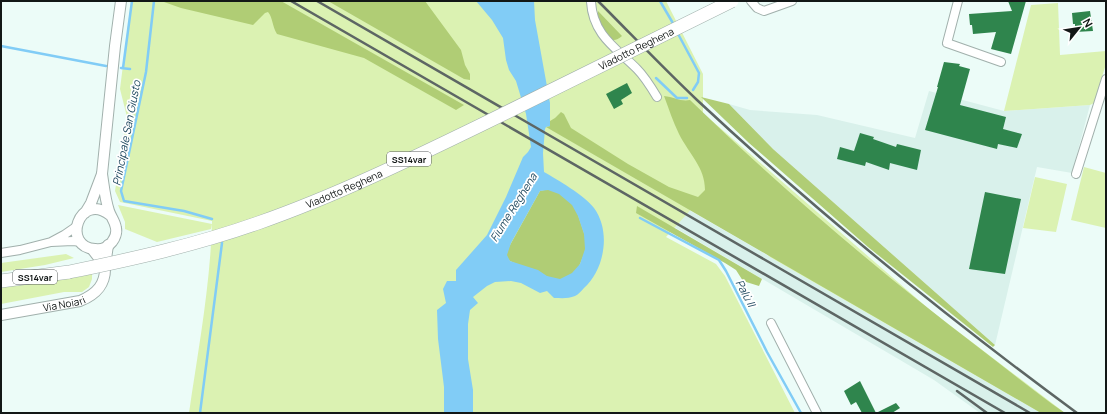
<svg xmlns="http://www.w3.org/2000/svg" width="1107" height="414" font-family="Manrope,sans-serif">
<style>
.built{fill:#d9f1eb}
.green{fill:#dbf2b2}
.forest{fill:#b0cd75}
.water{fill:#81ccf6;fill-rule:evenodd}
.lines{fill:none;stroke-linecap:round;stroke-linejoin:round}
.stream{stroke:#81ccf6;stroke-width:2.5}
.building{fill:#2f854d}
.minor-casing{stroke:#a1b0ac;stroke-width:10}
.tertiary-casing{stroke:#a1b0ac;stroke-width:12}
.trunk-casing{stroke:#a1b0ac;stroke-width:14}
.minor{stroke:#fff;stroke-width:8}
.tertiary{stroke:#fff;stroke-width:10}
.trunk{stroke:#fff;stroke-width:13}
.rail{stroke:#5d6664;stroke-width:2.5}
.trunk-bridge-casing{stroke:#a1b0ac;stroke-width:14;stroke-linecap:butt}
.trunk-bridge{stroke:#fff;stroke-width:13}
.labels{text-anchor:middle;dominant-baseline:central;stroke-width:3.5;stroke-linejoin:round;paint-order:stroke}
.shield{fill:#fff;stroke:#595d5c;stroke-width:1}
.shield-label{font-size:9px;font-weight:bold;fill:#121716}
.street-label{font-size:10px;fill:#121716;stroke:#fff}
.water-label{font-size:11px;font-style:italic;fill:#214a60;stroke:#fff}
</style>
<rect width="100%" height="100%" fill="#ecfcf8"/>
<path class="built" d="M929,91l75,20 86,-6 -18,68 -35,-6 -42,178 -222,-196 -44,-45 21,6 67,5 98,23z
M571,142l470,271h-61l-46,-33 -384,-226z"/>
<path class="green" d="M131,1h535l37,73v39l227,197 135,103h-24l-271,-156 -64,-64 -40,44 50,27 9,12 70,137h-606c9,-62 21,-126 23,-189l-1,5 -54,13 -32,-13v-7l-7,-17 94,19v-3l-92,-19 -5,-11 12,-74 -7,-28z
M1058,3l2,52 46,-4v13l-12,39 -4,2 -86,6 27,-106z
M1084,167l22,6v55l-35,-8z
M1035,177l32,7 -11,48 -33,-4z
M66,254l8,4 -29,7 -44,7v-9z
M92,272v7l-3,8 -7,5h-18l-63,12v-17z"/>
<path class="forest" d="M164,1h117l183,104 -8,5 -92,-52 -87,-24c-5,-8 -4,-16 -9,-22l-3,1 -12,12 -72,-17 -17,-6z
M328,1h97l36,49 4,15 5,9v6l-6,-1z
M598,11l24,25c-15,14 -25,-13 -24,-25z
M664,96c10,1 17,6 26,4 91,88 187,170 288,247 29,22 57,45 87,66h-24l-495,-286 4,-1v-5l5,-3 6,-6 3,2 7,14 57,36 41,23 29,10 7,-7c0,-23 -16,-36 -26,-56 -6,-12 -10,-25 -15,-38z
M701,97l28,7 44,45 222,196 -2,2 -125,-100 -119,-104z
M554,188l21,18 13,39 -11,26 -13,8h-9l-13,-4 -32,-14 -6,-5 36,-65z
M637,206l125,73 -3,7 -16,-5 -7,-11 -11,-7 -89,-50z"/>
<path class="water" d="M476,1h58l1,19 15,83v23l-4,1 -1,2 -2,24 1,19c14,8 40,23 50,36 17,23 11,61 -10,80 -3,3 -6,7 -9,8 -7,3 -14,2 -21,2l-7,-7 -7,2 -19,-10 -10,-2 -16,1 -8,4 -14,11 5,6 -8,7 -2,14v35l5,31v23h-29v-26l-6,-48 -1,-29 9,-7 -3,-14 4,-8h9v-11l31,-35 19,-38 17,-40 5,-5 3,-5 -5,-33 -10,-33 -7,-11 -3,-10 -3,-22 -11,-18zM548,190l11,4 13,11 6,11 6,18 1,15 -5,15 -8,9 -12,6 -13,-3 -9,-6 -28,-9 -3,-6 4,-12 29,-52z"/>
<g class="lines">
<path class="stream" d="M154,1l-8,71 -25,119 3,10 60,10 28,8
M660,1l14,24
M677,32l22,41 -1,9 -5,8
M1,46l105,20
M121,68l9,1
M123,68l9,-67
M656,78l21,20h10
M640,218l79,42 7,11 41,81 34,61
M200,413l22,-170"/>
</g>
<path class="building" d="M1008,1h18l-15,53 -20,-5 5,-17 -23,2 -1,-9h-2l-1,-11 43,-3z
M1090,11l3,20 -18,1v-8h-2l-1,-11z
M944,62l16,2 -1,2 11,3 -10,36 46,12 -3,12 19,5 -5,14 -19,-4 -1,5 -72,-19 13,-43h-1z
M627,83l5,10 -11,7 2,4 -9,5 -8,-15z
M860,133l14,4 -1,2 23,8 1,-3 24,6 -4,20 -27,-7 -1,7 -23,-8 -1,4 -28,-7 3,-12 14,4z
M985,192l36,7 -16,75 -36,-5z
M860,381l16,32 20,-10 4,5 -8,5h-30l-6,-11 -5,3 -7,-14z"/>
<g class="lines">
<defs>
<path id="minor" d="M751,1l6,7 7,3 28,-10
M958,1l-11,42 54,19
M591,2c2,33 25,46 46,67 8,8 14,18 20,28
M1076,174l30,-95
M77,226l-13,9 -13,7 22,-1 8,1
M1,253l19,-3 31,-8
M771,323l46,90"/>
<g id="tertiary">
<path d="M102,174l13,-128 6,-45"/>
<path d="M85,213l6,-10 11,-29c2,13 3,25 7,37 2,6 6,10 7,17 1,5 -1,10 -4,14 -4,5 -10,8 -17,7 -34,-2 -16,-58 15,-34"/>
<path d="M92,249l13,17 3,-21"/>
<path id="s1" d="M1,315l79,-14c17,-7 26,-17 25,-35"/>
</g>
<path id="trunk" d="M1,281l68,-9"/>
</defs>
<use href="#minor" class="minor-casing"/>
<use href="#tertiary" class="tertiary-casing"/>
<use href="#trunk" class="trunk-casing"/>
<use href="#minor" class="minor"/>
<use href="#tertiary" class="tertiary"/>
<use href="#trunk" class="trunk"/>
<path class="rail" d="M291,1l714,412
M317,1l713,412
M598,1c33,33 65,67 99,99 120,112 248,216 380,313
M957,391l30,22"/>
<defs>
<g id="trunk-bridge">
<path id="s2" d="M69,272c64,-13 127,-27 189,-49 77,-27 151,-63 225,-99 83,-41 166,-82 249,-123"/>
</g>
</defs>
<use href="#trunk-bridge" class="trunk-bridge-casing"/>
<use href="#trunk-bridge" class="trunk-bridge"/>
</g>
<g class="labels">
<g class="shield">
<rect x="387" y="152" width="44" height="14" rx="3"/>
<rect x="13" y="270" width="44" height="14" rx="3"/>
</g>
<g class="shield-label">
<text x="409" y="159">SS14var</text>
<text x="35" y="277">SS14var</text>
</g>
<g class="street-label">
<text stroke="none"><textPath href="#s2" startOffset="612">Viadotto Reghena</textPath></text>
<text stroke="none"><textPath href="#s2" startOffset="288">Viadotto Reghena</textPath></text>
<text stroke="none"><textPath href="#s1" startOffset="64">Via Noiari</textPath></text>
</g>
<g class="water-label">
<text transform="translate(126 133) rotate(-79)">Principale San Giusto</text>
<text transform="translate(513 207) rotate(-58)">Fiume Reghena</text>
<text transform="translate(746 293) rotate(62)">Palù II</text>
</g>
</g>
<rect width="1107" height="414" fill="none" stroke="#121716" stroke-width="4"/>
<g transform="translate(1079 28) rotate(60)" stroke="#ffffff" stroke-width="3" paint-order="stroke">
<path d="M0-3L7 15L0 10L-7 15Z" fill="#121716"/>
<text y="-6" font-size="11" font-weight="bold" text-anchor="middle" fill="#121716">N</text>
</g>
</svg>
